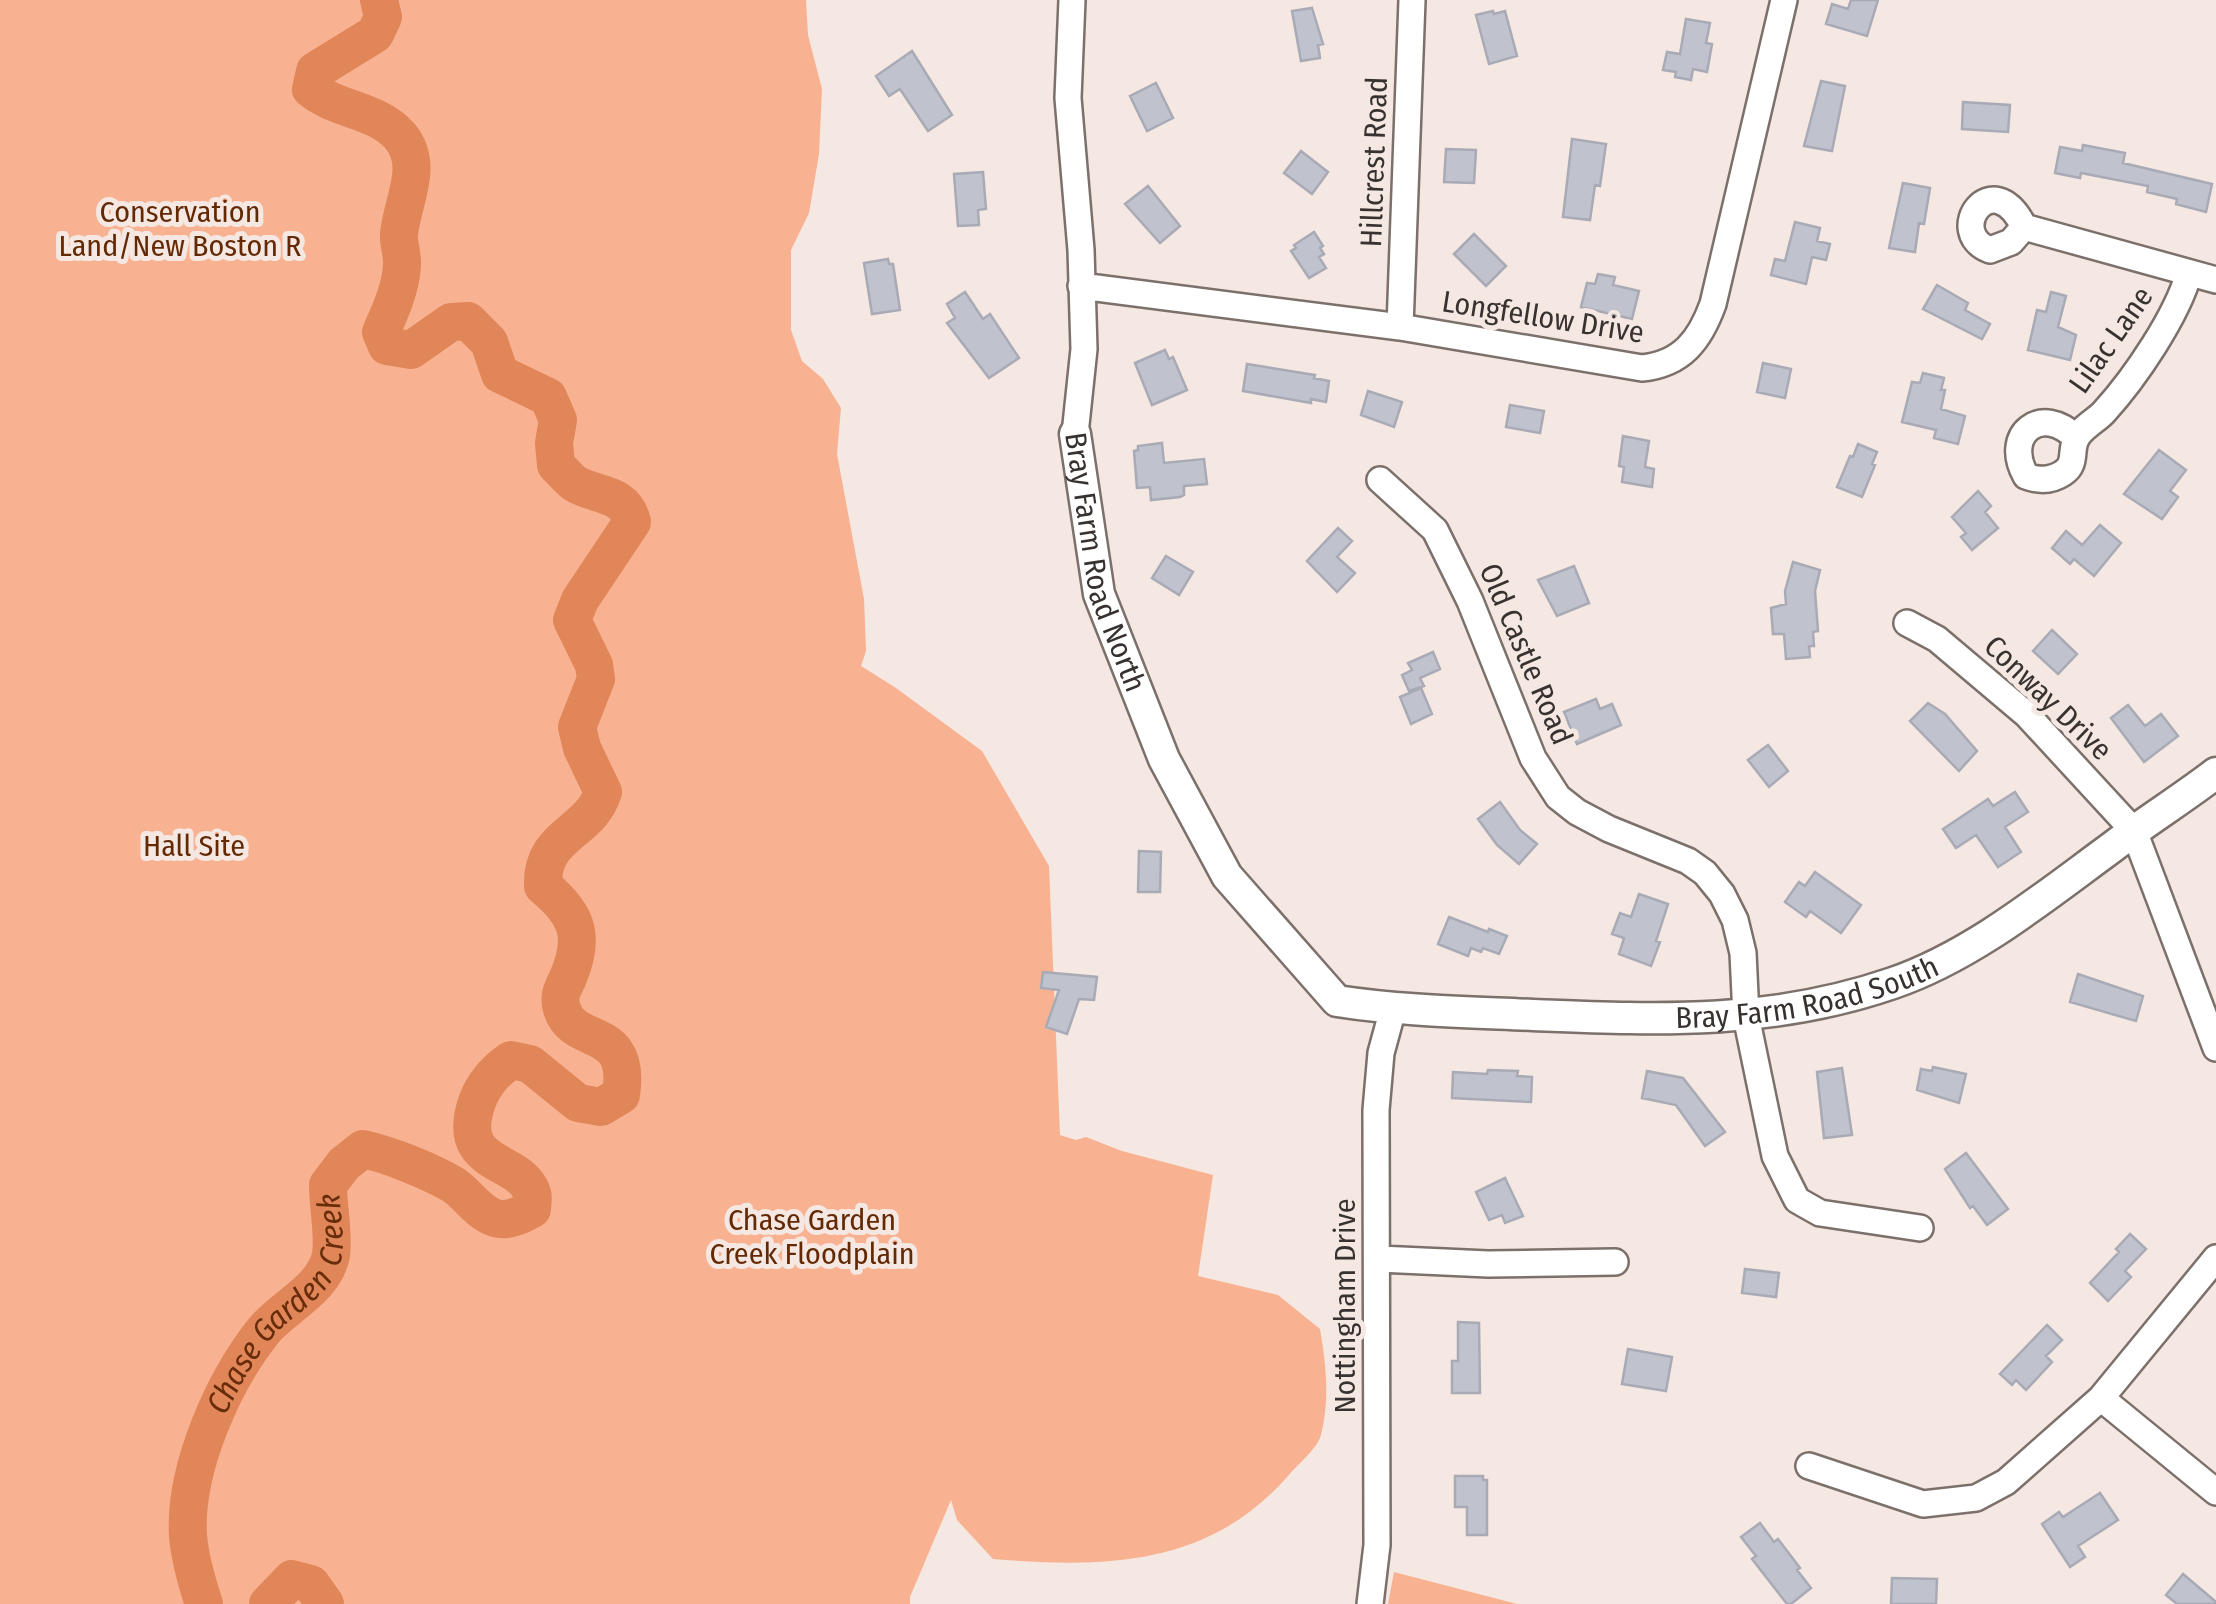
<svg xmlns="http://www.w3.org/2000/svg" width="2216" height="1604" font-family="'Fira Sans Condensed',sans-serif">
<style>
.green{fill:#f8b291}
.lines{fill:none;stroke-linecap:round;stroke-linejoin:round}
.river{stroke:#e18658;stroke-width:38}
.building{fill:#c0c3ce;stroke:#a8aab6;stroke-width:2.5}
.minor-casing{stroke:#7c706b;stroke-width:30}
.tertiary-casing{stroke:#7c706b;stroke-width:35}
.minor{stroke:#fff;stroke-width:25}
.tertiary{stroke:#fff;stroke-width:30}
.labels{text-anchor:middle;dominant-baseline:central;stroke-width:10;stroke-linejoin:round;paint-order:stroke}
.street-label{font-size:30px;fill:#373230;stroke:#f5e7e1}
.park-label{font-size:30px;fill:#632905;stroke:#f5e7e1}
.water-label{font-size:32px;font-style:italic;fill:#672d0a;stroke:#f5e7e1}
</style>
<rect width="100%" height="100%" fill="#f5e7e1"/>
<path class="green" d="M0,0h806l2,35 14,54 -3,65 -10,59 -18,37v80l11,31 21,18 18,29 -4,46 27,145 2,52 -5,15 35,22 86,63 67,115 11,269 16,5 10,-3 36,14 91,24 -15,101 80,19 42,34c6,36 10,69 1,106 -4,14 -23,29 -33,41 -80,91 -183,92 -295,83l-36,-39 -6,-20 -41,97v7h-910z
M1394,1572l123,32h-129z"/>
<g class="lines">
<g class="river">
<path id="s1" d="M204,1604c-7,-21 -14,-46 -16,-68 -4,-67 35,-155 77,-207 21,-24 59,-40 66,-74 3,-19 -3,-50 -3,-70l16,-21 19,-15c27,6 64,21 89,35 15,9 25,28 43,34 13,4 26,-3 37,-9 0,-6 2,-11 0,-16 -12,-36 -78,-24 -55,-91 7,-19 18,-31 34,-42l19,4 48,39 23,4 20,-12c11,-72 -47,-47 -59,-86 -4,-12 0,-19 5,-29 19,-43 11,-65 -24,-94 -2,-53 47,-52 60,-94l-21,-44 -5,-21 19,-48 -2,-14 -22,-45 8,-20 52,-78c-7,-31 -36,-25 -58,-39 -6,-5 -12,-12 -18,-18l-2,-22 4,-23 -10,-23 -48,-23 -11,-32 -21,-21 -17,1 -40,28 -24,-4 -6,-14c9,-20 20,-44 21,-67 1,-10 -4,-21 -3,-31 3,-33 26,-68 1,-98 -24,-27 -62,-25 -89,-47l4,-18 60,-37 8,-17 -4,-17"/>
<path d="M268,1604l24,-25 19,5 14,20"/>
</g>
</g>
<path class="building" d="M1851,0h27l-11,36 -41,-12 6,-20 16,5z
M1312,8l11,36 -5,1 2,13 -19,3 -9,-50z
M1493,11l1,3 11,-3 12,45 -28,8 -13,-49z
M1686,19l24,4 -4,20 6,1 -5,28 -14,-3 -2,11 -16,-3 1,-5 -13,-2 4,-18 13,2z
M912,51l40,64 -24,16 -28,-42 -11,7 -13,-20z
M1821,81l24,5 -13,65 -28,-5z
M1156,83l17,35 -26,13 -17,-35z
M1963,102l47,3 -2,27 -46,-3z
M1572,139l34,5 -6,42 -5,-1 -5,35 -27,-3z
M2083,145l42,8 -2,10 89,21 -6,28 -30,-8 1,-5 -30,-7 1,-6 -67,-13 -1,5 -25,-5 5,-26 22,4z
M1446,149l30,1 -2,33 -30,-1z
M1301,151l27,21 -16,22 -28,-21z
M983,172l3,37 -8,1 1,15 -21,1 -4,-52z
M1903,183l27,5 -6,36 -5,-1 -4,29 -26,-4z
M1148,186l32,40 -20,17 -35,-39z
M1795,222l25,6 -3,13 13,3 -4,16 -14,-3 -6,27 -35,-9 4,-16 10,2z
M1314,232l9,14 -3,2 4,6 -5,3 7,11 -17,10 -18,-27 5,-3 -2,-3z
M1474,234l32,32 -20,20 -32,-32z
M888,259l1,5h4l7,46 -28,4 -8,-51z
M1598,274l17,3 -2,8 26,6 -7,28 -51,-12 6,-24 8,1z
M1937,285l31,18 -3,7 25,14 -8,15 -59,-30z
M965,292l18,27 7,-5 29,44 -30,20 -42,-55 8,-5 -8,-14z
M2051,292l15,4 -8,31 18,8 -6,25 -42,-10 9,-40 9,2z
M1165,350l4,9 4,-2 14,33 -35,15 -17,-42z
M1763,363l28,6 -6,29 -28,-6z
M1247,364l68,11 -1,3 15,3 -3,21 -15,-3v4l-68,-12z
M1923,373l21,5 -3,12h4l-4,19 24,7 -7,28 -24,-6 2,-8 -34,-8 10,-40 8,1z
M1368,391l34,11 -8,25 -33,-12z
M1510,405l34,6 -4,22 -34,-6z
M1623,436l26,5 -4,26 9,2 -2,18 -30,-5 2,-15 -5,-1z
M1162,443l2,20 40,-4 3,25 -23,2v9l-4,2 -29,3 -1,-13 -13,1 -3,-37 4,-1v-4z
M1858,444l19,8 -5,12 3,1 -13,32 -25,-10 13,-31 3,1z
M2159,450l27,20 -16,21 8,6 -16,22 -38,-25z
M1978,491l13,15 -6,6 13,16 -26,22 -11,-13 5,-4 -14,-16z
M2100,525l21,18 -27,33 -20,-17 -4,5 -18,-16 14,-17 16,14z
M1338,528l14,13 -15,16 18,16 -18,19 -30,-31z
M1166,556l27,16 -14,23 -27,-17z
M1793,562l27,8 -5,21 3,40 -5,1 1,14h-5l1,11 -24,2 -2,-25h-11l-2,-26 15,-4 -1,-13z
M1574,566l15,37 -32,13 -19,-36z
M2052,630l25,24 -19,20 -25,-23z
M1433,652l7,17 -20,9 4,8 -15,5 -7,-16 10,-5 -4,-7z
M1421,688l11,26 -21,10 -11,-27z
M1596,699l4,10 12,-5 9,21 -44,19 -13,-32z
M1928,703l17,11 32,37 -18,20 -49,-50z
M2128,705l17,21 16,-12 17,22 -34,26 -33,-44z
M1768,745l20,26 -19,16 -21,-27z
M2015,792l13,20 -23,15 16,25 -23,15 -22,-32 -20,13 -13,-19 45,-30 5,7z
M1500,802l20,28 17,14 -18,20 -22,-19 -19,-26z
M1139,851l22,1 -1,40h-22z
M1815,872l46,33 -20,28 -31,-22 -4,6 -21,-15 14,-20 6,4z
M1639,894l29,10 -12,37 4,1 -9,24 -32,-12 5,-16 -12,-4 8,-21 11,4z
M1449,917l39,15 1,-3 18,7 -8,18 -16,-6 -2,4 -10,-4 -3,8 -30,-12z
M1043,972l54,5 -3,23 -15,-1 -12,35 -21,-7 13,-37 -18,-2z
M2078,974l65,22 -7,25 -66,-19z
M1933,1067l33,7 -7,29 -42,-13 4,-21 11,2z
M1842,1068l10,67 -28,3 -7,-66z
M1488,1070l30,1 -1,5 15,1 -1,25 -79,-4 1,-26 34,2z
M1647,1071l36,7 42,54 -20,14 -29,-41 -34,-7z
M1966,1153l42,56 -21,16 -14,-19 -3,2 -25,-39z
M1505,1178l18,38 -18,7 -3,-8 -13,5 -13,-28z
M2130,1234l16,15 -21,22 6,6 -23,24 -18,-18 29,-31 -3,-3z
M1745,1269l34,4 -3,24 -34,-4z
M1458,1322l21,1 1,70h-28v-32h6z
M2047,1325l15,15 -16,16 6,6 -26,28 -10,-10 -4,5 -12,-11z
M1628,1349l44,8 -6,34 -44,-7z
M1455,1476h28v4h4v55h-20v-28h-12z
M2100,1493l18,27 -40,26 7,11 -15,10 -28,-43 17,-12 4,5z
M1760,1523l14,19 4,-3 22,29 -3,2 14,18 -20,16h-4l-35,-45 4,-3 -15,-19z
M2183,1574l33,28v2h-39l-11,-9z
M1892,1578l45,1 -1,25h-45z"/>
<g class="lines">
<defs>
<path id="minor" d="M1072,0l-4,98 13,152 3,99 -9,85
M2024,227l-13,15 -21,8c-46,-17 2,-88 34,-23l192,53
M1081,286l319,41 242,41c40,-4 58,-28 71,-64l71,-304
M1400,327l12,-327
M2076,438c-34,-35 -74,-4 -50,38 13,5 25,5 37,-3 14,-9 7,-22 13,-34 5,-11 21,-19 28,-27 31,-34 73,-96 85,-139
M1380,480l55,50 35,71 63,157 25,39 19,15 32,17 79,32 17,12 17,21 13,26 8,33 3,63 29,140 22,44 23,13 100,15
M1907,623l30,16 90,76 107,116 82,217
M1379,1259l109,5 127,-2
M2101,1398l115,94
M1809,1466l114,38 53,-6 30,-16 95,-84 115,-140
M1370,1604l7,-59 -1,-435 5,-57 12,-44"/>
<g id="tertiary">
<path id="s2" d="M1075,434l24,160 65,165 63,117 110,125c65,10 130,11 196,14 127,5 238,10 360,-32 79,-27 151,-86 218,-135 34,-26 71,-49 105,-75"/>
</g>
</defs>
<use href="#minor" class="minor-casing"/>
<use href="#tertiary" class="tertiary-casing"/>
<use href="#minor" class="minor"/>
<use href="#tertiary" class="tertiary"/>
</g>
<g class="labels">
<g class="street-label">
<text transform="translate(1374 162) rotate(-88)">Hillcrest Road</text>
<text transform="translate(1543 317) rotate(9)">Longfellow Drive</text>
<text transform="translate(2111 340) rotate(-55)">Lilac Lane</text>
<text stroke="none"><textPath href="#s2" startOffset="132">Bray Farm Road North</textPath></text>
<text transform="translate(1526 654) rotate(67)">Old Castle Road</text>
<text transform="translate(2048 698) rotate(44)">Conway Drive</text>
<text stroke="none"><textPath href="#s2" startOffset="1112">Bray Farm Road South</textPath></text>
<text transform="translate(1345 1306) rotate(-90)">Nottingham Drive</text>
</g>
<g class="park-label">
<text x="180" y="212">Conservation<tspan x="180" dy="34">Land/New Boston R</tspan></text>
<text x="194" y="846">Hall Site</text>
<text x="812" y="1220">Chase Garden<tspan x="812" dy="34">Creek Floodplain</tspan></text>
</g>
<g class="water-label">
<text stroke="none"><textPath href="#s1" startOffset="328">Chase Garden Creek</textPath></text>
</g>
</g>
</svg>
